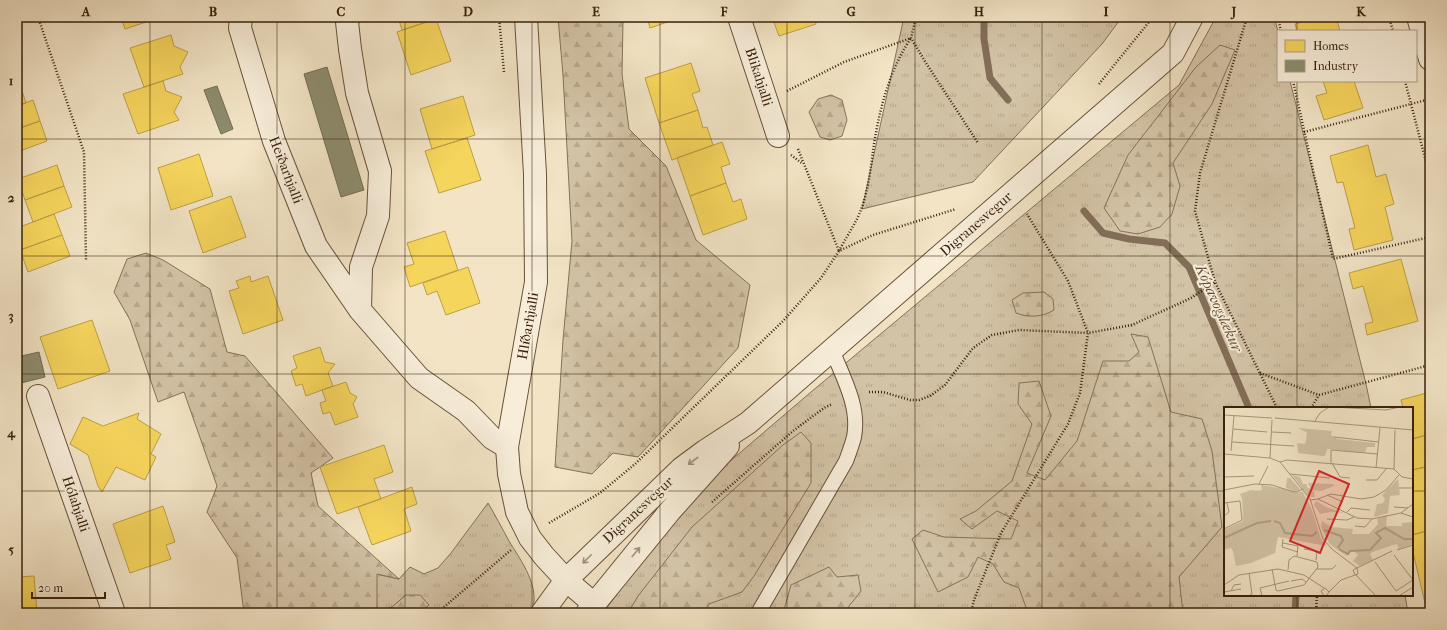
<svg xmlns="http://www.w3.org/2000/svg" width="1447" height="630" font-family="'IM FELL French Canon',serif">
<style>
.grass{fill:url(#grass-tufts);stroke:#86725a}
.forest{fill:url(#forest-firs);stroke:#86725a}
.homes{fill:#f6d55c;stroke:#bd9f44}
.industry{fill:#8c8c6e;stroke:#736c51}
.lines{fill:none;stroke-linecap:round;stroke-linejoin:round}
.stream{stroke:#826d56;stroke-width:7}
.service-casing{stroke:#67513b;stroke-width:16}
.minor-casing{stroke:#67513b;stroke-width:24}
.tertiary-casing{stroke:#67513b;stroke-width:24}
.path{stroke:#39200d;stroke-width:2.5;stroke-dasharray:1 2;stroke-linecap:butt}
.service{stroke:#f7edd9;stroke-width:14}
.minor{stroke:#f7edd9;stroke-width:22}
.tertiary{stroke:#f7edd9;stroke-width:22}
.oneway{stroke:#a2917d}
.grid{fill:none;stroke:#39200d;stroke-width:1;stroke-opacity:0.55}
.labels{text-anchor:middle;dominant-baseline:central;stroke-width:4;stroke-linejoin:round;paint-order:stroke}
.street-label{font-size:14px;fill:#39200d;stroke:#f7edd9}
.water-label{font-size:15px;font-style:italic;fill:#644d37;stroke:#f7edd9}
.inset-river{fill:none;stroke:#b3a186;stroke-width:2}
.inset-road{fill:none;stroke:#a8967b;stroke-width:1}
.view{fill:#d62828;fill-opacity:0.15;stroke:#d62828;stroke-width:2}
.inset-edge{fill:none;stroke:#39200d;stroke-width:2}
.neatline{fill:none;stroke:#39200d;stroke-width:1.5}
.grid-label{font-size:13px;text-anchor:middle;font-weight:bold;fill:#39200d}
</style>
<defs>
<pattern id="grass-tufts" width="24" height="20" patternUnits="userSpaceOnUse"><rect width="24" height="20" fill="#d3c3a6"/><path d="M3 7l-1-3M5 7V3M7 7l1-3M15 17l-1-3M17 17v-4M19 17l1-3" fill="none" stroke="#b6a78e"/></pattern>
<pattern id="forest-firs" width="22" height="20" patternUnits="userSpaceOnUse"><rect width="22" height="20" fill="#d3c3a6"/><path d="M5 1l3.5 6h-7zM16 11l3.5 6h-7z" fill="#b6a78e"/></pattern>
</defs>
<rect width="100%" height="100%" fill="#f2e4c5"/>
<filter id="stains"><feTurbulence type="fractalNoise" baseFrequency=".005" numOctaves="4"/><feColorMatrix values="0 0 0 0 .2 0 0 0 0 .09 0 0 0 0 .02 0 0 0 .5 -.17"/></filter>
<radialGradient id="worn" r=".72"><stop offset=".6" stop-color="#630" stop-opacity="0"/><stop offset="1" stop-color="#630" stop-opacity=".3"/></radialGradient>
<path class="grass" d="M904,17h218l-20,27 -129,138 -111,27z
M1216,17h58l4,14v50h12l76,303 5,24h-146v187h180l3,18h-805l26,-35 60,-75 39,-40 83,-71 368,-307z
M488,503c7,12 14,25 21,38 12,20 33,47 22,72h-112l10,-8 -23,-10 -14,12 -15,6 -1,-39 23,5 11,-12 14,7 14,-6 13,-15z"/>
<path class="forest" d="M558,17h64l1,4 -1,53 7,55 37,37 30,74 54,45 -12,63 -100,109 -25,-4 -21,21 -37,-7 8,-127 9,-99 -9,-166z
M1220,45l15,5 -23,54 -39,59 7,23 -8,28 -12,13 -22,7 -18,-3 -16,-23 24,-53 68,-88z
M831,95l11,5 5,20 -5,16 -12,4 -10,-3 -11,-25 9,-13z
M146,253l17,7 47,29 17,63 18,4 88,102 -22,15 7,33 81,73 -22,-5v39h-133l-7,-55 -30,-46 10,-26 -33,-94 -26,10 -28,-82 -16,-28 13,-33z
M1044,292l9,7 1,11c-11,7 -25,8 -38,3l-4,-13 11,-7z
M1131,334l17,3 23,75 31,7 10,32 10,76 -43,50 4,36h-155l-9,-25 -15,-6 -11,-18 -15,-7 -10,20 -30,15 -26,-53 11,-9 21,7 67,2 7,-18 -21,-10 -25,18 -12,-10 16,-8 36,-30 20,-57 -14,-20 1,-21 20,-2 12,35 -24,57 18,7 32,-39 26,-80h26l10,-9z
M801,432l10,11v40l-57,93 -12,16 -33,12 -4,9h-77l10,-17 54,-69 91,-82z
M829,567l8,10 21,-2 3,16 -15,19 -6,3h-57l8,-28z
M406,595h14l9,10 -10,8h-40l13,-6z"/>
<path class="homes" d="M121,17h40l-36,12z
M398,17h43l-39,13z
M647,17h35l-32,11z
M772,17h42l2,7 -37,12z
M1319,17h17l4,14h-43l-2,-7z
M436,19l15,42 -40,14 -14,-43z
M171,35l3,11 14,6 -8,15 3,7 -39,13 -14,-39z
M691,63l9,28 -8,3 6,16 -39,13 -14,-45z
M163,81l3,10 16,6 -8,15 5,8 -41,14 -15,-40z
M1323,81h31l9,27 -39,12 -8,-24 11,-3z
M20,85l6,18 -9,3v-20z
M463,96l12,39 -43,14 -12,-40z
M33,100l7,21 -23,8v-23z
M698,110l5,18 4,-1 6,18 -41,15 -13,-37z
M40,121l7,20 -30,11v-23z
M467,138l14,42 -42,13 -14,-42z
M722,142l8,22 -9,3 5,16 -36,13 -13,-38z
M1368,145l8,32 10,-3 8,30 -9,3 8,33 -39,10 -5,-21 6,-1 -12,-46 -6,1 -7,-27z
M199,154l14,42 -42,14 -13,-42z
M57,165l7,21 -39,14 -7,-21z
M726,183l7,19 8,-3 6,20 -44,16 -13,-39z
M64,186l8,21 -39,15 -8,-22z
M231,196l15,41 -43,16 -14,-42z
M54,214l8,21 -42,15 -3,-8v-14z
M445,231l13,39 -48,17 -6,-20 10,-3 -7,-21z
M62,235l8,21 -42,16 -8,-22z
M1401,259l17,62 -51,14 -2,-11 8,-2 -10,-36 -10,3 -4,-16z
M468,267l12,36 -34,12 -9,-24 -10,4 -4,-12z
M250,276l1,6 17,-6 15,44 -40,14 -14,-43 10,-3 -3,-7z
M92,320l18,51 -52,18 -18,-52z
M320,347l5,15 10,2 -7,9 5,13 -27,10 -4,-12 -6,2 -5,-15 6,-3 -4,-12z
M346,382l4,11 7,4 -4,7 5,13 -23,8 -5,-13 -7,2 -3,-11 6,-2 -4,-11z
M1430,392v42l-18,5v-31h-9l-2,-8z
M139,413l-2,6 24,15 -10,20 5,3 -11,23 -29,-13 -14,25 -4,-6 -10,-31 -18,-11 13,-27 20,9z
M1430,434v32l-18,4v-31z
M384,445l9,27 -19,7 7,20 -44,15 -17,-47z
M1430,466v64l-18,5v-65z
M412,487l5,17 -13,5 7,22 -39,14 -14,-38z
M163,506l12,36 -9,3 5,14 -41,14 -17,-49z
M1430,530v72l-5,1 -13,-55v-13z
M34,576l3,37h-20v-36z
M1430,602v11h-2l-3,-10z
M190,608l2,5h-15z"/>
<path class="industry" d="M327,67l37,123 -23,7 -37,-123z
M217,86l16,43 -12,5 -17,-44z
M39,352l6,25 -24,6 -4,-16v-10z"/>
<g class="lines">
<path class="stream" d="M984,17v22l6,39 18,22
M1084,211l19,22 26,6 36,4 24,24 60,141
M1295,613l1,-18"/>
<defs>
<path id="service" d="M758,613l88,-152c3,-8 6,-16 8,-24 6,-30 -11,-60 -22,-87"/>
<path id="minor" d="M241,17l-1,11 34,113 42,105 44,64 59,68 47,33 26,27 15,9
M349,17l-2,5 3,27 7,44 23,78 -2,45 -17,51 -1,43
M739,17l39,119
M1418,17l12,42
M38,396l76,217"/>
<path id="tertiary" d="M526,17l9,157 1,108 -29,165 2,27 8,38 13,26 14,18 22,24 28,24
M542,613l24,-33 116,-112 23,-17 43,-28 425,-370 19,-36
M587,613l83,-102 58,-65"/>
</defs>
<use href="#service" class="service-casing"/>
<use href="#minor" class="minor-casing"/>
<use href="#tertiary" class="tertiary-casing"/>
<path class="path" d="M38,17l46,135 2,108
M499,17l5,55
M916,17l-5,21 15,25 52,80
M1247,17l-47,156 -5,38 20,71 62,126
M1389,17l4,14
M1281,31l-2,-9 2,-5
M1293,81l40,178 97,-22
M1405,81l25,96
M1099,84l54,-67
M787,91l57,-29 67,-24
M1304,132l126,-33
M798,149l41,102
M791,155l12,9
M839,251c7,-14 18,-29 23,-44 7,-20 9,-42 12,-63 6,-37 16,-75 37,-106
M1260,373l59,22 111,-30
M869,392h14l27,8h9l11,-4 15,-11 28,-37 19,-13 27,-5 69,3 44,-8 59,-27 24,-16
M1311,408l8,-13
M712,502l81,-71 31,-23 8,-4
M549,523l51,-30 35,-29 148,-143 38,-43 18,-27 34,-16 83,-26
M437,613l74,-63
M971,613l3,-13 27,-67 67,-109 12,-31 8,-60 -20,-52 -41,-67
M1316,613l1,-18"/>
<use href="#service" class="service"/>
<use href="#minor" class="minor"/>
<use href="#tertiary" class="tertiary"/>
</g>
<defs><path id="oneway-shaft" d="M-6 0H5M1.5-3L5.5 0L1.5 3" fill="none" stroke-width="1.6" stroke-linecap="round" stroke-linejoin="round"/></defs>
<g class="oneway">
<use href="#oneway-shaft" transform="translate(693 461) rotate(143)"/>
<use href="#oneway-shaft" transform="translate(636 552) rotate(-50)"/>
<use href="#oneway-shaft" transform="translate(587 559) rotate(135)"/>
</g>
<path class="grid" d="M150,17v596M277,17v596M405,17v596M532,17v596M660,17v596M787,17v596M915,17v596M1042,17v596M1170,17v596M1297,17v14M1297,81v327M17,139h1413M17,256h1413M17,374h1413M17,491h1208M1412,491h18M1297,595v18"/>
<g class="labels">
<g class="street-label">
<text transform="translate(759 77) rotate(72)">Blikahjalli</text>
<text transform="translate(286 170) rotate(69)">Heiðarhjalli</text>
<text transform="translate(976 224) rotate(-41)">Digranesvegur</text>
<text transform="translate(528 326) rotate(-80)">Hlíðarhjalli</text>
<text transform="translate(76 504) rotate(71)">Hólahjalli</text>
<text transform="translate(638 510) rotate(-43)">Digranesvegur</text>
</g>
<g class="water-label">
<text transform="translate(1219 308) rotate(66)">Kópavogslækur</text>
</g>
</g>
<g transform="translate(1224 407)">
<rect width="189" height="189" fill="#f2e4c5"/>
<path d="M74,21l34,3 -1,4 6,4 38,4v4h-8l-2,6 -38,-4 -2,7 -27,-3 -1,-10 8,1 3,-11zM68,68l8,2 3,7h4v3l7,4 1,6h-6zM63,71h3l10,11 -5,2 -9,-3zM174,72l2,16 -10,1 -2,17 -14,4 3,-13 6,-1 2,-4 -3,-4zM37,78l42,7 9,18 9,29 6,7 -49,-9 -3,16 -24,10 -15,3 -3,-15 -2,-3 -7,2v-20l19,-9 -1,-28 20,-3zM163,108l-1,11h16v-3l11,-1v22l-14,5 -2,-5 -4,1 -21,7 -2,2 3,6 -13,6 -7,-5 5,-6 -5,-5 -6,6 -12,-8 -6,-5 -8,-16 1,-6 9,6 22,2 -1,5h17l9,-10 -1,-5z" fill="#d3c3a6"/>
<path d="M84,76l25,1 1,2 -13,5 -9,-1v2zM27,83l8,1 1,5 -6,10 -8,2 -6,-14zM65,86l15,4 8,17 -10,-12 -14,-4 -2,-2h4zM92,94l10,6 18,6 -14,-1 -10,2 -6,-9zM62,101l19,2 -1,3 -9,-3 6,4 -5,7 9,-4 -2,5 2,-3 5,6 -5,-1 5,8h-11l-5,-8 -9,1 -9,-6v-3l5,-1 2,2 -1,5 4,1 -2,-3 6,2 -3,-8h-7zM149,132l9,3 -3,4 -3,-4 -2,7 11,-2 -15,6 -4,10 -2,1 -4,-1 5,-1 -9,-4 3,-2 5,2 8,-15 -2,4 -3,1 -2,-2h3z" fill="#d3c3a6"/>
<path d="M88,23l16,1 -4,25 -24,-3 1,-7h5l1,-15z" fill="#d3c3a6"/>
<path d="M44,125v21l-9,4h-11l-1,-24z" fill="#d3c3a6"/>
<path class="inset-river" d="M50,114l6,2 5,10 27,3 5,-4M100,123l17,6 2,4 -5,8M0,131l33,-15 14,-2M115,142l9,5 2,-3 20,-1 11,-12 -5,-5 9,-5 19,11h9"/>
<path class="inset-road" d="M109,0l53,3 14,-3M0,8l48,3M51,11l138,12M91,14l5,-8 9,-6M9,22l34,3M171,23l-1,39 8,8 11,2M48,25l19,1M110,30l45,5M8,35l62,4M7,44l3,-35M0,47l46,4 10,4 30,37 13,40 10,11 24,18M46,51l2,-38M56,55l7,-2 107,9M107,56v-13l47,4M108,56l8,14 10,1M152,61l4,-40M66,67l40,4M0,70l30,-1M142,73h11l9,-11M35,77l9,-18M175,81h14M0,83l31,-6 17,1 22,7 10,-3M103,88l16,7M94,92l13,-5 30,5 13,-2 12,-7 13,-15M86,93l8,-1 39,19 15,1 29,-6 12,-9M0,96l16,-2 2,19 -18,9M170,100l14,1M123,105l4,-4 19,2M177,106l12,4M0,109l5,-4 -2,-9M103,112l20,1 7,-3M131,119l10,1 7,-8M59,132l-1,8 16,5M59,136l15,3 -1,10M80,142l13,2 -1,9M173,143l16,-5M151,155l21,29 17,-11 -19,-25M133,161l35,-17M48,162l4,21 2,1 26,-6 14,-18 -1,-5 -23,-6 -5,4 -1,10M92,162h16l4,-4M132,168l20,21M67,174l11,-2 4,3M0,178l15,-10 39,-6 26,6 20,13M7,184l3,-6 7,-1M0,185l17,-3M105,185l12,-12 17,-6 -1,-6 -4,2 2,5M24,189l4,-2 -3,-21M38,189l-2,-8 29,-7M100,189l-3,-5 4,-3 4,4 -3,4M175,189l14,-9"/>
<path class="view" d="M95,64l30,13 -29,69 -30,-12z"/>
<rect width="189" height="189" class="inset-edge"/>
</g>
<rect width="1447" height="630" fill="none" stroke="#f2e4c5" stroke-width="44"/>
<rect x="1277" y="30" width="140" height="52" fill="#f7edd9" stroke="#ab9b87"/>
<rect x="1285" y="40" width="20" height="12" fill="#f6d55c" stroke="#ab9b87"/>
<text x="1313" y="50" font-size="12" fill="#39200d">Homes</text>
<rect x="1285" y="60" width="20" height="12" fill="#8c8c6e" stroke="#ab9b87"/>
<text x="1313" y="70" font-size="12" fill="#39200d">Industry</text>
<path d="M32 592v6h73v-6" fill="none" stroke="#39200d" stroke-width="2"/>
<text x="38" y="592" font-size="12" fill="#39200d" stroke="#f7edd9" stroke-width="3" paint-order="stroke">20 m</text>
<rect x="22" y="22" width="1403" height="586" class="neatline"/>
<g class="grid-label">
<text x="86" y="16">A</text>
<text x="213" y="16">B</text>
<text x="341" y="16">C</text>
<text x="468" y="16">D</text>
<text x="596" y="16">E</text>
<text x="724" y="16">F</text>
<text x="851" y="16">G</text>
<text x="979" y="16">H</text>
<text x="1106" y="16">I</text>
<text x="1234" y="16">J</text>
<text x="1361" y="16">K</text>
<text x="11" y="85">1</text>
<text x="11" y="202">2</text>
<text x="11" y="320">3</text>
<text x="11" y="437">4</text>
<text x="11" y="554">5</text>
</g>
<rect width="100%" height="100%" filter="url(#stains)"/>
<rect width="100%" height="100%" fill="url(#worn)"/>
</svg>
